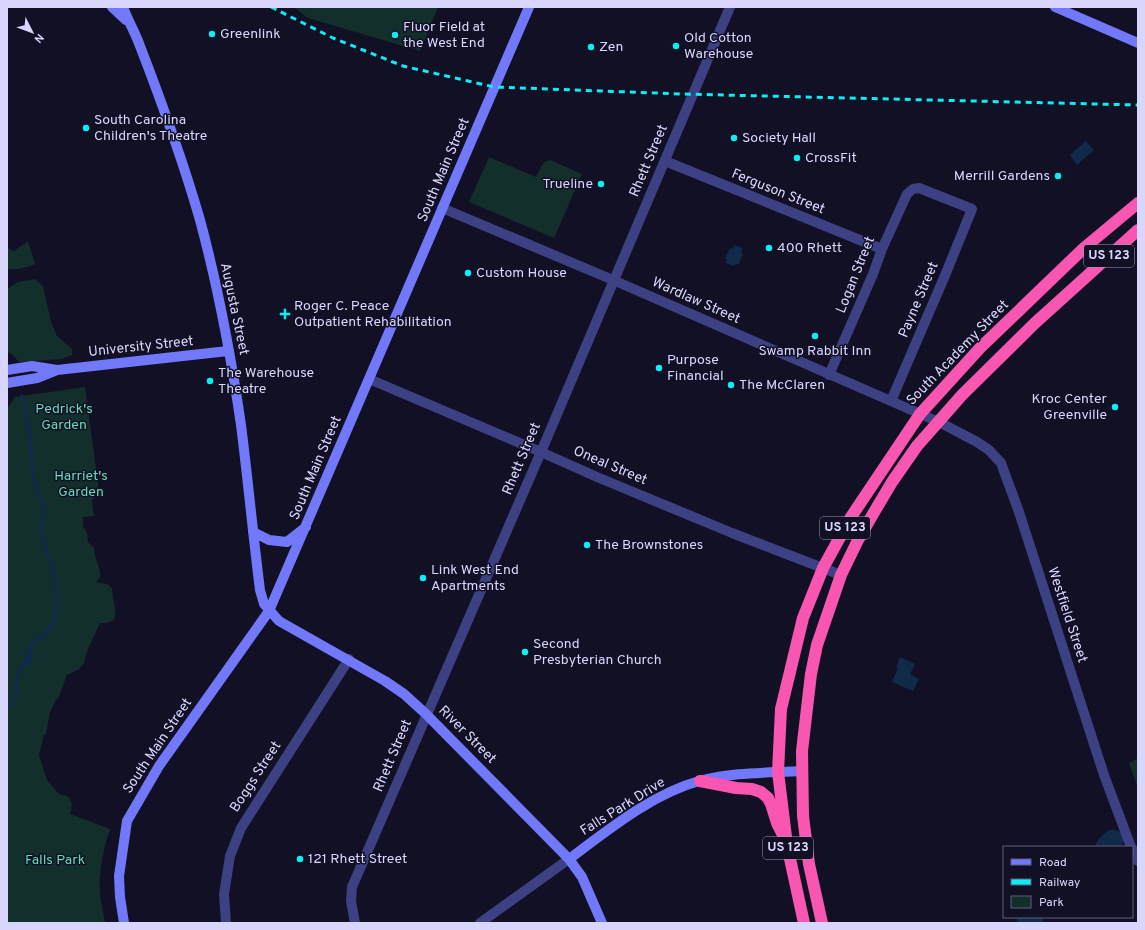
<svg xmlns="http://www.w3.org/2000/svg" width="1145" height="930" font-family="Overpass,sans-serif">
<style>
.green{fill:#132f2c}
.water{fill:#102a49}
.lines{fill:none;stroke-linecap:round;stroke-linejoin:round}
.stream{stroke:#102a49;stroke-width:3.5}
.river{stroke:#102a49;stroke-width:21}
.street{stroke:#3d4082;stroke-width:10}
.secondary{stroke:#7178f9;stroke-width:10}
.highway{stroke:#f856b0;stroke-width:12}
.rail{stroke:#0beef5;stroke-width:3;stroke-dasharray:6 5;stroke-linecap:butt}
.poi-dot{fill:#0beef5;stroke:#121025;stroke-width:1.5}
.labels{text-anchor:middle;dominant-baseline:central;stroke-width:3;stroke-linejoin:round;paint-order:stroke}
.shield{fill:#121025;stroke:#9d9bbc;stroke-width:1}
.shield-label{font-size:13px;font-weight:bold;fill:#d8d6fd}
.poi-label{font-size:14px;fill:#d8d6fd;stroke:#121025;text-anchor:start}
.street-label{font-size:14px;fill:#d8d6fd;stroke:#121025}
.park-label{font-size:14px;fill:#64dbb5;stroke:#121025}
</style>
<rect width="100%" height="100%" fill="#121025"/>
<path class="green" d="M294,7h144l-18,44 -112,-33z
M489,157l47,20c4,-6 5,-16 14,-17l32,14 -28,64 -85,-36z
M28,241l7,23c-9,4 -18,6 -28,5v-21l7,3z
M35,279l8,7 8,36 6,14 15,13v6l-10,4 -43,3 -7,-8 -5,-2v-63l11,-7z
M85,387l14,104 -7,9 2,16 -11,1v9l4,7 1,9 6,6 1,8 5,15v6l-4,5 11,2 5,4c0,13 6,19 2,32l-7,3h-7l-13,28 -3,12 -5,6 -12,6 -8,22 -3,3 -6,12 -4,22 -2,1 -5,20 8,25 12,14 8,2 3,3 2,6 -2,9 40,15c-7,21 -13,50 -9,72 1,7 3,15 4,22h-98v-514l8,-12z
M1138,758v30l-9,-25z"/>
<path class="water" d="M1086,141l8,9 -17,15 -7,-10z
M735,245l7,3 -1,4 2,2 -4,10h-3l-2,2 -8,-3 1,-3 -2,-2 5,-10 2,1z
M31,647c4,9 3,14 -5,20 -3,-9 0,-13 5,-20z
M900,657l15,7 -5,10 9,5 -6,12 -21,-9 6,-14 -2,-1z"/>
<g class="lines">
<path class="stream" d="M22,396l8,40 2,31 3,14 4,16 5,9 -4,27 11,33 3,6 2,12 -1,37 -12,16 -11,5 -3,9
M7,709c8,-10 9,-14 10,-26 1,-8 6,-17 9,-24"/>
<path class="river" d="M1106,847l7,-7
M1027,923l6,-6"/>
<path class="street" d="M665,161l217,88
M442,208l171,72 326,142 38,20 12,8 12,13 18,49 85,263 27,72
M829,375l44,-101 9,-25 25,-55 6,-5 6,-1 53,21 -26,64 -55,128
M369,379l172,73 56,25 135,56 109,42
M1132,848l6,13
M226,923l-2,-29 6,-38 11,-28 108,-169
M355,923l-4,-22 1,-14 189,-435 189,-445
M480,923l89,-64"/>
<path class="secondary" d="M112,7l14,13
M123,7c5,14 12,25 17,39 22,57 43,115 60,174 18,67 31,136 41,205 7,55 12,110 19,165l4,14 15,17 106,60 19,13 22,20 143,145 13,18 20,46
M1055,7l83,36
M7,370l25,-4 25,4 171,-19
M7,383l30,-5 20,-8
M253,532l16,8 18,2 19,-15
M569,859c39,-29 83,-65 130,-78 34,-9 69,-8 103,-10
M124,923l-4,-26 -1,-21 8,-55 32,-55 110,-155 260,-604"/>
<path class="highway" d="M700,781l36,7 16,1 9,3 7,6 3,6 6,19 5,10
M804,923l-17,-78 -9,-73 3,-63 22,-91 20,-50 28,-51 69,-103 60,-66 104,-100 54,-45
M822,923l-13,-59 -6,-48 -1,-65 9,-77 6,-29 24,-70 17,-35 15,-26 19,-32 25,-36 45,-51 73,-72 103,-93"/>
<path class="rail" d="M271,7l62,31 70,28 91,21 188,7 456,11"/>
</g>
<g class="poi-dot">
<circle cx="212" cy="34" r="4"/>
<circle cx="395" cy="35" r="4"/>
<circle cx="676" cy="46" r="4"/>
<circle cx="591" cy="47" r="4"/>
<circle cx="86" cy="128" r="4"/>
<circle cx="734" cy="138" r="4"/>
<circle cx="797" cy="158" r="4"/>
<circle cx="1058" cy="176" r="4"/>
<circle cx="601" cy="184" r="4"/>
<circle cx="769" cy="248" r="4"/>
<circle cx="468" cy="273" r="4"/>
<path d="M283 308h4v4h4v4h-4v4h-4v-4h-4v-4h4z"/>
<circle cx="815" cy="336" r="4"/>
<circle cx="659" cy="368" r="4"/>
<circle cx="210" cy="381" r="4"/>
<circle cx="731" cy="385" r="4"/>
<circle cx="1115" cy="407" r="4"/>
<circle cx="587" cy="545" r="4"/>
<circle cx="423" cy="578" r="4"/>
<circle cx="525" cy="652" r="4"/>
<circle cx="300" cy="859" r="4"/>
</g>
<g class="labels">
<g class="shield">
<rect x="1084" y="245" width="50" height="22" rx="3"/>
<rect x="820" y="517" width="50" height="22" rx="3"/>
<rect x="763" y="837" width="50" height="22" rx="3"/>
</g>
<g class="shield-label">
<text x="1109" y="256">US 123</text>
<text x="845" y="528">US 123</text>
<text x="788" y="848">US 123</text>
</g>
<g class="poi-label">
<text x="403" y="27">Fluor Field at<tspan x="403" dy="16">the West End</tspan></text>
<text x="220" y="34">Greenlink</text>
<text x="684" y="38">Old Cotton<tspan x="684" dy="16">Warehouse</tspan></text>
<text x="599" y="47">Zen</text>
<text x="94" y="120">South Carolina<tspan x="94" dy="16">Children's Theatre</tspan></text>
<text x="742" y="138">Society Hall</text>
<text x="805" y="158">CrossFit</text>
<text x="1050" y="176" text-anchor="end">Merrill Gardens</text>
<text x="593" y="184" text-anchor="end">Trueline</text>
<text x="777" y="248">400 Rhett</text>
<text x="476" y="273">Custom House</text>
<text x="294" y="306">Roger C. Peace<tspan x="294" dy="16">Outpatient Rehabilitation</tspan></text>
<text x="815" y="351" text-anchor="middle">Swamp Rabbit Inn</text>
<text x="667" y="360">Purpose<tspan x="667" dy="16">Financial</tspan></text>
<text x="218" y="373">The Warehouse<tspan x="218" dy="16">Theatre</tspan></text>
<text x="739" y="385">The McClaren</text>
<text x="1107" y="399" text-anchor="end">Kroc Center<tspan x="1107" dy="16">Greenville</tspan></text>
<text x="595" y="545">The Brownstones</text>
<text x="431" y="570">Link West End<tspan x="431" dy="16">Apartments</tspan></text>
<text x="533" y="644">Second<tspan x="533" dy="16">Presbyterian Church</tspan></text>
<text x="308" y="859">121 Rhett Street</text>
</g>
<g class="street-label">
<text transform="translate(649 161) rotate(-67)">Rhett Street</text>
<text transform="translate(444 170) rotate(-67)">South Main Street</text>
<text transform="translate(778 192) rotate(22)">Ferguson Street</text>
<text transform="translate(856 275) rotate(-68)">Logan Street</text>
<text transform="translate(919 300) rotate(-67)">Payne Street</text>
<text transform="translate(696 301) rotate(24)">Wardlaw Street</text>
<text transform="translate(234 309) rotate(78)">Augusta Street</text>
<text transform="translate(141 347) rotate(-6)">University Street</text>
<text transform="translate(958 353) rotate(-46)">South Academy Street</text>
<text transform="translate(522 459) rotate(-67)">Rhett Street</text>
<text transform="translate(610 466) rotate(23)">Oneal Street</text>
<text transform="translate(316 468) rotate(-67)">South Main Street</text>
<text transform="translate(1067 615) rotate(72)">Westfield Street</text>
<text transform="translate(467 735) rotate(45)">River Street</text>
<text transform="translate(158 746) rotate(-56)">South Main Street</text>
<text transform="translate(393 756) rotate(-67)">Rhett Street</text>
<text transform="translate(256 777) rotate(-57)">Boggs Street</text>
<text transform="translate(623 807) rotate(-32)">Falls Park Drive</text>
</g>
<g class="park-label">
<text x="64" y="409">Pedrick's<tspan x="64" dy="16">Garden</tspan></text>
<text x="81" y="476">Harriet's<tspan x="81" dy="16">Garden</tspan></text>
<text x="55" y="860">Falls Park</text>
</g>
</g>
<rect width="1145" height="930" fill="none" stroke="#d8d6fd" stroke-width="16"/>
<rect x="1003" y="846" width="130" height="72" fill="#121025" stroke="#615f7b"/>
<rect x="1011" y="859" width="20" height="6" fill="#7178f9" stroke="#615f7b"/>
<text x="1039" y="866" font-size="12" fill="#d8d6fd">Road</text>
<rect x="1011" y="879" width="20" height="6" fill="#0beef5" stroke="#615f7b"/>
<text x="1039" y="886" font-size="12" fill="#d8d6fd">Railway</text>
<rect x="1011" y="896" width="20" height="12" fill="#132f2c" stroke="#615f7b"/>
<text x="1039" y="906" font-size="12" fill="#d8d6fd">Park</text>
<g transform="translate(32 32) rotate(132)" stroke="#121025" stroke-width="3" paint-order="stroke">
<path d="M0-3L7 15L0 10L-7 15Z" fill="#d8d6fd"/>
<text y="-6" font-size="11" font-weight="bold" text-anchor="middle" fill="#d8d6fd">N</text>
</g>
</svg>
